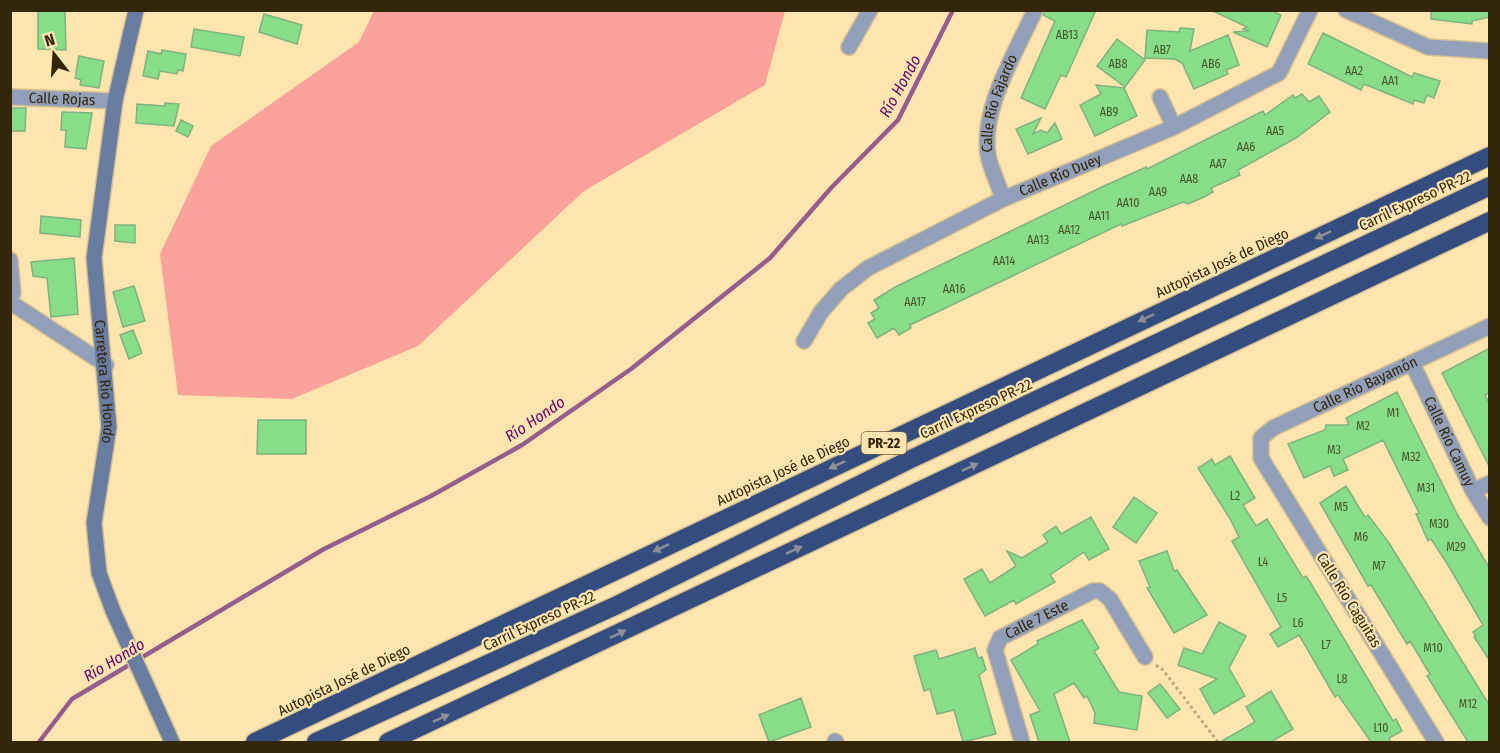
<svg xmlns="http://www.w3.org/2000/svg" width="1500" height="753" font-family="'Fira Sans Condensed',sans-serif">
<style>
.green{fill:#faa19a}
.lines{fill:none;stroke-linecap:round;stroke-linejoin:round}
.stream{stroke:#965c8d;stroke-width:4.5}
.building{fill:#87dd88;stroke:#7eb27e;stroke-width:1.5}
.street-casing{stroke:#d9c291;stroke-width:18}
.secondary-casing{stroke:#d9c291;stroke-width:18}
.highway-casing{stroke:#d9c291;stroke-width:21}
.path{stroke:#bea87b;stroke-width:3;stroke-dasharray:3 3;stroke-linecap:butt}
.street{stroke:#929fb9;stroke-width:15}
.secondary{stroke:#697ca2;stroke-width:15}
.highway{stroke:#344c80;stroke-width:18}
.oneway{fill:#8f9095}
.labels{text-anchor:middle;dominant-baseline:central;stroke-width:4.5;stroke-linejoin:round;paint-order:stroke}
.number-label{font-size:12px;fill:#48542a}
.shield{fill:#fee4af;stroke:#705f3c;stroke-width:1.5}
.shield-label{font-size:14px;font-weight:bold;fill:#33260a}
.street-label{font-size:15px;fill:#33260a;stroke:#fee4af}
.water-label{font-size:16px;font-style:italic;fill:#67006f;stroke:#fee4af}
</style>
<rect width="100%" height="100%" fill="#fee4af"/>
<path class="green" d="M374,11h411l-20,74 -181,106 -166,155 -126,53 -114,-4 -18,-141 51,-108 148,-104z"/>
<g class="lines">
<path class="stream" d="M39,742l33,-43 252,-150 107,-53 91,-51 109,-76 139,-111 61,-70 67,-68 55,-110"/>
</g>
<path class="building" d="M38,10h27l1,40 -28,-1z
M1045,10h51l-30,67 -5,-2 -16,34 -24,-11 34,-77 -12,-6z
M1211,10h60l10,5 -14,32 -34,-15 16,-1 -6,-2 4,-2z
M1431,10h59v7l-18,4v3l-41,-5z
M264,14l38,11 -5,19 -38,-12z
M1180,28l14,1 -4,22 38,-16 11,30 -13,5 2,4 -34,15 -12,-26 -7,-4 -30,-1 2,-28 32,2z
M194,29l50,8 -4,19 -49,-9z
M1323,33l89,44 2,-4 26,8 -6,17 -7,-3 -3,8 -10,-3 -1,4 -49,-20 -3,6 -53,-26z
M1117,39l28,21 -20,27 -28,-21z
M162,50l24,4 -3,17 -5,-1 -1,4 -17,-3 -2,8 -15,-3 5,-25 13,3z
M79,56l25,5 -5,27 -19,-3 1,-5 -6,-2z
M1096,85l28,3 13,28 -42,20 -15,-31 21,-11z
M1302,94l7,8 10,-6 11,16 -34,26 -58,32 2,5 -29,13 2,4 -9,5 -16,7 -5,-2 -61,24 -1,-2 -211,101 1,3 -12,7 -5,-7 -17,10 -9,-15 7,-4 -4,-6 8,-5 -5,-8 23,-14 207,-100 42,-19 1,2 116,-58 2,4 28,-20 2,3z
M165,103l14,1 -5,22 -38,-3 1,-19 28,2z
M10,108h16l-1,23h-15z
M62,112l30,1 -6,36 -21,-2 1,-17h-5z
M1041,118l-8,16 8,-4 6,3 8,-10 7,16 -34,15 -12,-25z
M181,120l12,6 -5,11 -12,-6z
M41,216l40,4 -1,17 -40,-4z
M115,225h20v18l-20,-2z
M74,258l4,56 -27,3 -4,-39 -14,-2 -2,-14z
M134,286l11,35 -22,6 -10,-35z
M133,330l9,23 -13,6 -9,-24z
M1490,348v44l-5,3 5,10v63l-48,-95z
M1397,392l60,122 33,55v92l-16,-24 2,-1 -3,-4 10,-7 -35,-60 -17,-26 -3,2 -12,-27 3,-1 -36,-73 -40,19 5,11 -14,6 -4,-10 -26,12 -16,-34 37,-14 1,-5h23l-3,-7z
M258,420h48v34h-49z
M1230,456l25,42 -12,7 13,21 11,-7 36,59 3,-2 4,6 83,139 3,-2 6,12 -13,7 2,4h-20l-33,-47 -3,2 -36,-62 -21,12 -8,-13 11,-7 -49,-86 7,-4 -10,-20 -31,-49 14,-9 3,6z
M1346,486l19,31 3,-2 21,28 101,163v36h-22l-41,-66 3,-2 -20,-33 -3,3 -36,-59 -3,1 -48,-83z
M1134,497l23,16 -21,30 -23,-16z
M1091,517l18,32 -20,11 -5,-8 -34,23 5,7 -39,22 -2,-4 -29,16 -21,-37 18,-10 8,14 26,-17 -9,-15 15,7 26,-16 -5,-7 13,-9 5,8z
M1167,551l7,20 3,-1 30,45 -33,18 -27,-45 3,-1 -11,-26z
M1082,620l17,28 -5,3 25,41 23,4 -5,34 -43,-7 1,-10 -8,-17 -3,2 -10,-15 -20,11 16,48h-31l-9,-27 10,-4 -29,-51 27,-16 -1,-3z
M1219,622l27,14 -17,32 16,28 -31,18 -14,-25 17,-10 -39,-14 6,-17 18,6z
M975,648l3,10 4,-1 4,13 -7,5 17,59 -33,8 -9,-32 -17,4 -7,-25 -6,2 -10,-35 22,-6 3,9z
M1160,684l20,25 -13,9 -19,-25z
M1271,691l22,38 -22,13h-51l35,-20 -9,-15z
M801,698l10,29 -42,15 -10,-27z"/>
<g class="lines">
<defs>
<g id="street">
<path d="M1346,10l82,37 62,4"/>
<path d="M849,47l21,-37"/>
<path id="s1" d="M10,97l105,4"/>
<path d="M1160,97l14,30"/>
<path id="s2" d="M1003,199c-4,-13 -10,-26 -14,-39 -11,-48 27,-107 46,-150"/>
<path d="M10,260l3,33 -3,4"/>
<path d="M10,302l96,63"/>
<path id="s3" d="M804,341l17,-29 20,-23 27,-21 135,-69 171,-72 105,-54 31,-63"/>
<path id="s4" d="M1412,363l61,128 17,27"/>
<path d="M1473,491l17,-8"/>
<path d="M835,741l1,1"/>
<path id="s5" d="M1022,742l-27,-92 5,-12 93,-47h7l10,8 35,58"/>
<path id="s6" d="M1436,742l-175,-284v-20l12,-10 217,-102"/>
</g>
<g id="secondary">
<path id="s7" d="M136,10l-21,91 -21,157 15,169 -15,96 5,50 14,38 59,131"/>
</g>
<path id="highway" d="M255,742l1235,-586
M316,742l299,-136 294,-146 581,-274
M388,742l1102,-521"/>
</defs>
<use href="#street" class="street-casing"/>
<use href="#secondary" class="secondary-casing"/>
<use href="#highway" class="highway-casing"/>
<path class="path" d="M1156,665l7,5 55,72"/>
<use href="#street" class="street"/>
<use href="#secondary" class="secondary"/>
<use href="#highway" class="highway"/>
</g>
<defs><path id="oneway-solid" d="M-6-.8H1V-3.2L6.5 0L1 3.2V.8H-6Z" transform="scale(1.5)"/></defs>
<g class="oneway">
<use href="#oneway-solid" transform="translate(1323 235) rotate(155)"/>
<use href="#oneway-solid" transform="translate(1146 318) rotate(155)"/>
<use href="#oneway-solid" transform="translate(837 465) rotate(155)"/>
<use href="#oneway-solid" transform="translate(970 467) rotate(-25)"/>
<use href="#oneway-solid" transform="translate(661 548) rotate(155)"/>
<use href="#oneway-solid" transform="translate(794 550) rotate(-25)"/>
<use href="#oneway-solid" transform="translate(618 634) rotate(-26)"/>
<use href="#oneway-solid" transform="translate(441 718) rotate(-25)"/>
</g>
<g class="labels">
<g class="number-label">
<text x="1067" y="35">AB13</text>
<text x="1162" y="50">AB7</text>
<text x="1118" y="64">AB8</text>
<text x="1211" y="64">AB6</text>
<text x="1354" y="71">AA2</text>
<text x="1390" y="81">AA1</text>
<text x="1109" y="112">AB9</text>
<text x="1275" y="131">AA5</text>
<text x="1246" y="147">AA6</text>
<text x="1218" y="164">AA7</text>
<text x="1189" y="179">AA8</text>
<text x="1158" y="192">AA9</text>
<text x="1128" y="203">AA10</text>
<text x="1099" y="216">AA11</text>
<text x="1069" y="230">AA12</text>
<text x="1038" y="240">AA13</text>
<text x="1004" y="261">AA14</text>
<text x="954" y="289">AA16</text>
<text x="915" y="302">AA17</text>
<text x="1393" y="413">M1</text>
<text x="1363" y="426">M2</text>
<text x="1334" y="450">M3</text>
<text x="1411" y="457">M32</text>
<text x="1426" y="488">M31</text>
<text x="1235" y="496">L2</text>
<text x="1341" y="507">M5</text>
<text x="1439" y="524">M30</text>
<text x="1361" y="537">M6</text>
<text x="1456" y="547">M29</text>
<text x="1263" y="562">L4</text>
<text x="1379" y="566">M7</text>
<text x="1282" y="598">L5</text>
<text x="1298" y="623">L6</text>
<text x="1326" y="645">L7</text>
<text x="1433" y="648">M10</text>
<text x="1342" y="679">L8</text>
<text x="1468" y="704">M12</text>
<text x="1381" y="728">L10</text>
</g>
<rect class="shield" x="861.5" y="432" width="45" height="22" rx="4.5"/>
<g class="shield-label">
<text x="884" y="443">PR-22</text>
</g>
<g class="street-label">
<text stroke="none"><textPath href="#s1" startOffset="52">Calle Rojas</textPath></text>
<text stroke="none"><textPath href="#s2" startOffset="100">Calle Río Fajardo</textPath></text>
<text stroke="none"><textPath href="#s3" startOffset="312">Calle Río Duey</textPath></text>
<text transform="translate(1415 201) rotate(-25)">Carril Expreso PR-22</text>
<text transform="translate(1222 263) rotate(-25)">Autopista José de Diego</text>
<text stroke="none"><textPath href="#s7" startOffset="376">Carretera Río Hondo</textPath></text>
<text stroke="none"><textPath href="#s6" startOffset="471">Calle Río Bayamón</textPath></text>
<text transform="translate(976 409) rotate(-25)">Carril Expreso PR-22</text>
<text stroke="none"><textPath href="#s4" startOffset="87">Calle Río Camuy</textPath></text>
<text transform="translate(783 471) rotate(-25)">Autopista José de Diego</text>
<text transform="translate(1349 600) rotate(58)">Calle Río Caguitas</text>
<text stroke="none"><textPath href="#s5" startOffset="150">Calle 7 Este</textPath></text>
<text transform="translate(539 621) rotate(-25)">Carril Expreso PR-22</text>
<text transform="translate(344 680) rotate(-26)">Autopista José de Diego</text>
</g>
<g class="water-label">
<text transform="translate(900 86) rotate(-61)">Río Hondo</text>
<text transform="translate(535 419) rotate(-34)">Río Hondo</text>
<text transform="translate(114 660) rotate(-31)">Río Hondo</text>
</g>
</g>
<rect width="1500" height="753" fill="none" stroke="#33260a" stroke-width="24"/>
<g transform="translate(54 54) rotate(343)" stroke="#fee4af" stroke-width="4.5" paint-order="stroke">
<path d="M0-4.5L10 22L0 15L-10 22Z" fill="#33260a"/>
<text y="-9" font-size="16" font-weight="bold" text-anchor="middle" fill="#33260a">N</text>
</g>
</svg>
